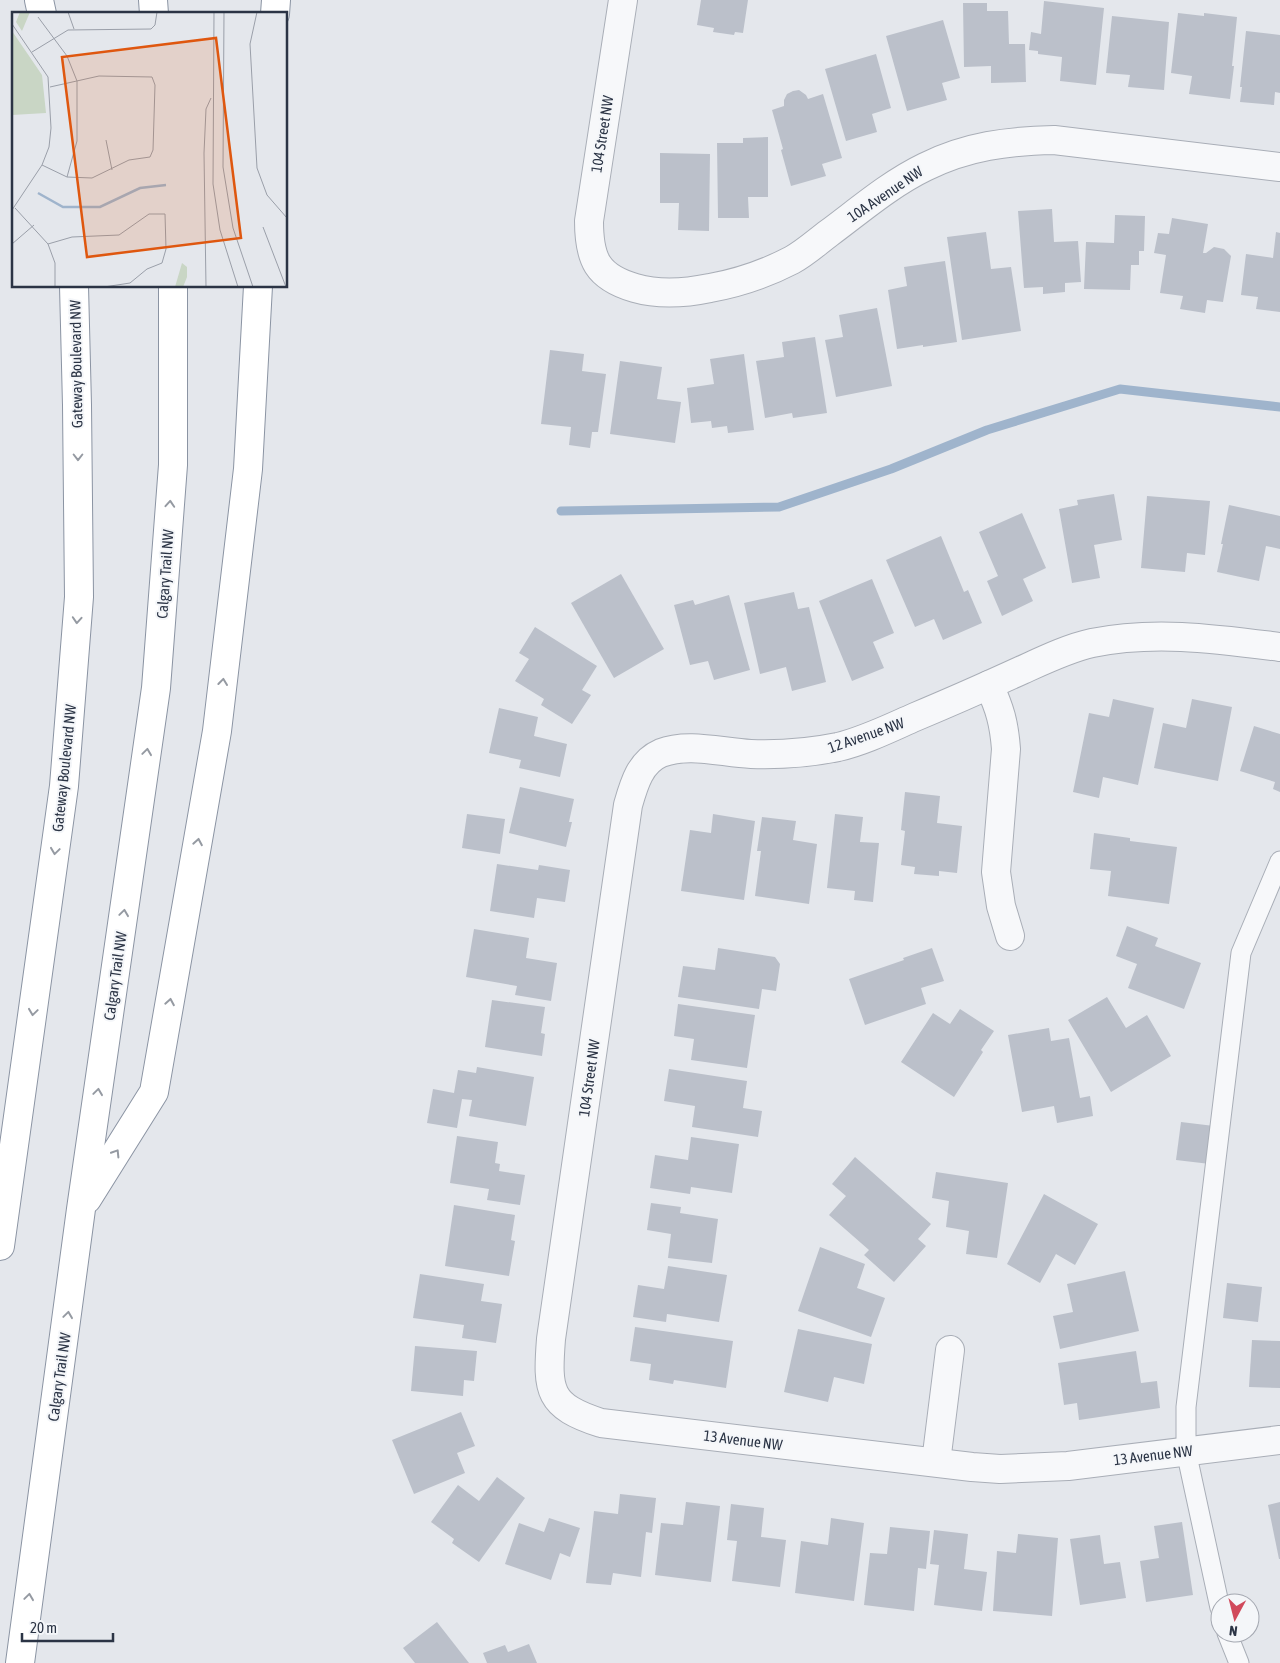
<svg xmlns="http://www.w3.org/2000/svg" width="1280" height="1663" viewBox="0 0 1280 1663" font-family="'Asap Condensed',sans-serif">
  <style>
    .lines { fill: none; stroke-linecap: round; stroke-linejoin: round }
    .stream { stroke: #9fb4cc; stroke-width: 9 }
    .building { fill: #bbc0ca }
    .service-casing { stroke: #a9aeb7; stroke-width: 21 }
    .minor-casing { stroke: #a9aeb7; stroke-width: 30 }
    .motorway-casing { stroke: #8b94a3; stroke-width: 30 }
    .service { stroke: #f7f8fa; stroke-width: 19 }
    .minor { stroke: #f7f8fa; stroke-width: 28 }
    .motorway { stroke: #fff; stroke-width: 28 }
    .oneway { stroke: #959aa2 }
    .labels { text-anchor: middle; dominant-baseline: central; stroke-width: 4; stroke-linejoin: round; paint-order: stroke }
    .street-label { font-size: 15px; fill: #2b3445; stroke: #f4f6f9 }
    .inset-river { fill: none; stroke: #9fb4cc; stroke-width: 2.5 }
    .inset-road { fill: none; stroke: #9a9fa9; stroke-width: 1 }
    .view { fill: #df570f; fill-opacity: 0.15; stroke: #df570f; stroke-width: 2.5 }
    .inset-edge { fill: none; stroke: #2b3445; stroke-width: 2.5 }
  </style>
  <rect width="100%" height="100%" fill="#e4e7ec"/>
  <g class="lines">
    <polyline class="stream" points="561,511 779,507 891,469 987,430 1120,389 1280,407"/>
  </g>
  <g class="building">
    <polygon points="701,0 748,0 743,33 735,32 734,35 713,32 714,28 697,25"/>
    <polygon points="1044,1 1104,8 1096,85 1060,81 1062,57 1038,54 1038,51 1029,50 1031,32 1041,34"/>
    <polygon points="963,3 987,3 987,11 1008,11 1009,44 1025,44 1026,82 991,83 991,66 964,67"/>
    <polygon points="1178,13 1204,16 1204,13 1237,17 1232,66 1234,66 1230,99 1189,94 1192,76 1171,73"/>
    <polygon points="1112,16 1169,22 1164,90 1128,87 1130,75 1106,73"/>
    <polygon points="943,20 960,78 942,83 947,100 907,111 886,36"/>
    <polygon points="1246,31 1280,35 1280,93 1275,92 1274,105 1240,102 1242,87 1240,87"/>
    <polygon points="876,54 891,108 872,114 877,132 846,141 825,69"/>
    <polygon points="799,90 806,95 808,99 823,94 842,158 822,164 826,176 791,186 781,150 783,149 772,110 784,106 784,100 787,94 793,91"/>
    <polygon points="768,137 768,197 748,197 749,218 718,218 717,143 743,143 743,138"/>
    <polygon points="660,153 710,154 709,231 678,230 679,203 660,203"/>
    <polygon points="1052,209 1054,242 1078,241 1081,282 1065,283 1065,292 1043,294 1043,287 1024,288 1018,211"/>
    <polygon points="1115,215 1145,216 1144,251 1139,251 1139,265 1131,265 1130,290 1084,289 1086,242 1114,243"/>
    <polygon points="1172,218 1208,224 1203,253 1206,253 1214,247 1224,249 1231,256 1223,302 1207,300 1205,313 1180,309 1183,296 1160,293 1166,255 1154,253 1158,233 1169,234"/>
    <polygon points="986,232 991,269 1011,267 1021,331 962,340 947,237"/>
    <polygon points="1276,232 1280,233 1280,312 1256,309 1258,297 1241,295 1246,254 1273,258"/>
    <polygon points="945,261 957,342 923,347 923,345 897,349 888,290 907,286 904,267"/>
    <polygon points="877,308 892,386 836,397 825,340 843,337 839,315"/>
    <polygon points="815,337 827,413 793,418 792,413 765,418 756,361 784,357 782,342"/>
    <polygon points="550,350 584,354 582,371 606,374 598,432 592,432 590,448 569,445 571,427 541,424"/>
    <polygon points="744,354 754,430 728,433 727,426 712,428 711,421 691,423 687,388 714,384 710,359"/>
    <polygon points="620,361 662,367 657,399 681,402 675,443 610,434"/>
    <polygon points="1114,494 1122,540 1094,545 1100,578 1072,583 1059,509 1078,505 1077,500"/>
    <polygon points="1147,496 1210,501 1205,555 1187,553 1185,572 1141,568"/>
    <polygon points="1229,505 1280,516 1280,549 1266,546 1259,581 1217,572 1223,544 1221,544"/>
    <polygon points="1022,513 1046,568 1023,579 1033,601 1002,616 987,581 998,576 979,532"/>
    <polygon points="941,536 964,592 968,590 982,623 943,640 934,619 915,627 886,560"/>
    <polygon points="621,574 664,649 614,678 571,603"/>
    <polygon points="872,579 894,633 873,642 884,668 852,681 819,601"/>
    <polygon points="794,592 798,609 809,607 826,682 792,691 786,667 760,674 744,603"/>
    <polygon points="729,595 750,670 714,680 708,661 690,665 674,605 693,600 695,605"/>
    <polygon points="535,627 597,666 582,690 591,695 572,724 541,705 544,699 515,681 529,659 519,653"/>
    <polygon points="1113,699 1154,708 1138,785 1103,777 1099,798 1073,792 1089,713 1109,717"/>
    <polygon points="1192,699 1232,707 1218,781 1154,768 1163,723 1186,728"/>
    <polygon points="499,708 538,717 534,736 567,744 560,777 519,768 521,760 489,753"/>
    <polygon points="1254,726 1280,734 1280,792 1273,789 1275,782 1240,771"/>
    <polygon points="520,787 574,799 569,822 572,822 566,847 509,833"/>
    <polygon points="905,792 940,796 937,823 962,826 957,873 939,871 939,876 914,874 915,867 901,865 905,831 901,830"/>
    <polygon points="467,814 505,819 500,854 462,848"/>
    <polygon points="713,814 755,821 744,900 681,891 690,830 711,833"/>
    <polygon points="835,814 863,817 860,842 879,843 873,902 854,900 855,891 827,888"/>
    <polygon points="762,817 796,821 793,840 817,844 809,904 755,896 761,851 757,851"/>
    <polygon points="1094,833 1130,838 1130,841 1177,847 1169,904 1108,896 1111,871 1090,869"/>
    <polygon points="497,864 538,870 539,865 570,870 565,902 537,898 534,918 490,911"/>
    <polygon points="1127,926 1158,938 1155,946 1201,963 1184,1009 1128,988 1137,964 1116,956"/>
    <polygon points="474,929 529,938 526,958 557,963 551,1001 515,995 517,986 466,977"/>
    <polygon points="718,948 775,957 780,964 776,991 762,989 759,1009 678,997 683,966 715,970"/>
    <polygon points="932,948 944,981 921,988 926,1004 865,1025 849,979 904,960 903,958"/>
    <polygon points="1107,997 1126,1028 1147,1015 1171,1056 1111,1092 1068,1020"/>
    <polygon points="492,1000 545,1007 541,1033 545,1034 542,1056 485,1047"/>
    <polygon points="678,1004 755,1015 747,1068 691,1060 694,1039 674,1036"/>
    <polygon points="960,1009 994,1031 981,1050 983,1052 954,1097 901,1062 933,1013 950,1024"/>
    <polygon points="1049,1028 1051,1041 1069,1038 1080,1098 1090,1096 1093,1116 1057,1123 1054,1106 1022,1112 1008,1035"/>
    <polygon points="477,1067 534,1077 526,1126 469,1116 472,1100 462,1099 457,1128 427,1123 433,1089 454,1093 458,1070 476,1073"/>
    <polygon points="669,1069 747,1081 743,1108 762,1111 758,1137 692,1127 695,1106 664,1101"/>
    <polygon points="1181,1122 1214,1126 1210,1164 1176,1160"/>
    <polygon points="457,1136 498,1142 495,1163 500,1164 499,1171 525,1175 520,1205 487,1200 489,1189 450,1183"/>
    <polygon points="691,1137 739,1144 732,1193 691,1187 690,1194 650,1188 655,1155 688,1160"/>
    <polygon points="855,1157 931,1224 918,1239 926,1246 894,1282 864,1255 869,1250 829,1215 846,1196 832,1184"/>
    <polygon points="936,1172 1008,1183 997,1258 966,1254 969,1231 946,1227 949,1201 932,1198"/>
    <polygon points="1044,1194 1098,1224 1075,1265 1056,1254 1040,1283 1007,1264"/>
    <polygon points="651,1203 681,1207 680,1213 718,1219 712,1263 668,1258 671,1234 647,1230"/>
    <polygon points="454,1205 515,1215 511,1240 515,1241 509,1276 445,1266"/>
    <polygon points="820,1247 865,1264 857,1288 885,1298 871,1337 798,1311"/>
    <polygon points="668,1266 727,1275 719,1322 667,1314 666,1322 633,1317 638,1285 664,1289"/>
    <polygon points="1125,1271 1139,1331 1060,1349 1053,1316 1073,1312 1067,1284"/>
    <polygon points="420,1274 484,1284 481,1301 502,1304 496,1343 462,1338 464,1325 413,1318"/>
    <polygon points="1227,1283 1262,1287 1258,1322 1223,1318"/>
    <polygon points="635,1327 733,1341 726,1388 674,1380 673,1384 649,1380 651,1364 630,1361"/>
    <polygon points="798,1329 872,1344 864,1384 834,1377 828,1402 784,1392"/>
    <polygon points="1252,1340 1280,1341 1280,1388 1249,1387"/>
    <polygon points="415,1346 477,1351 474,1381 464,1380 463,1396 411,1391"/>
    <polygon points="1136,1351 1141,1383 1157,1381 1160,1408 1079,1420 1077,1403 1064,1405 1058,1363"/>
    <polygon points="461,1412 475,1446 457,1453 465,1473 414,1494 392,1440"/>
    <polygon points="497,1477 525,1498 479,1562 452,1543 454,1539 431,1522 458,1485 479,1501"/>
    <polygon points="620,1494 656,1498 652,1533 646,1532 641,1577 613,1573 611,1585 586,1583 594,1511 618,1514"/>
    <polygon points="686,1502 720,1506 711,1582 655,1575 661,1523 683,1525"/>
    <polygon points="1280,1502 1280,1559 1279,1559 1268,1505"/>
    <polygon points="731,1504 764,1508 761,1537 786,1540 780,1587 732,1581 737,1541 727,1540"/>
    <polygon points="549,1518 580,1528 570,1557 560,1553 551,1580 505,1564 519,1523 544,1532"/>
    <polygon points="831,1518 864,1523 854,1601 795,1593 801,1541 828,1545"/>
    <polygon points="1182,1522 1193,1595 1146,1602 1140,1561 1159,1558 1154,1526"/>
    <polygon points="890,1527 930,1531 926,1569 918,1568 914,1611 864,1605 870,1553 887,1554"/>
    <polygon points="934,1530 968,1534 964,1569 987,1572 982,1611 934,1605 939,1565 930,1564"/>
    <polygon points="1018,1534 1058,1538 1052,1616 993,1611 997,1551 1016,1553"/>
    <polygon points="1100,1535 1104,1564 1120,1562 1126,1598 1080,1605 1070,1539"/>
    <polygon points="437,1622 469,1663 415,1663 403,1648"/>
    <polygon points="529,1644 537,1663 487,1663 483,1653 505,1645 508,1652"/>
  </g>
  <g class="lines">
    <g class="service-casing">
      <g id="service">
        <polyline points="1220,1608 1186,1451 1186,1407 1241,953 1280,861"/>
        <polyline points="1227,1633 1239,1663"/>
      </g>
    </g>
    <g class="minor-casing">
      <g id="minor">
        <path d="M623,0l-34,221c0,38 8,56 46,67 24,7 51,5 75,0 28,-5 57,-15 82,-28 13,-7 25,-18 37,-27 31,-23 61,-49 96,-66 42,-21 83,-26 129,-27l226,27"/>
        <path d="M1280,647c-63,-8 -125,-17 -188,-4 -23,5 -48,17 -70,27 -35,16 -71,32 -107,47 -25,11 -51,24 -77,30 -29,6 -57,8 -87,7 -28,-1 -62,-12 -90,-1 -21,9 -27,31 -33,52l-77,534c-4,52 -3,67 50,84l371,44 28,2 68,-3 212,-26"/>
        <path d="M989,685c11,24 15,38 17,64l-10,123 5,34 9,30"/>
        <polyline points="936,1462 950,1350"/>
      </g>
    </g>
    <g class="motorway-casing">
      <g id="motorway">
        <polyline points="39,0 42,14"/>
        <polyline points="153,0 154,14"/>
        <polyline points="275,14 276,0"/>
        <polyline points="87,1199 154,1092 217,731 248,469 258,286"/>
        <polyline points="0,1246 64,786 79,597 77,405 74,286"/>
        <polyline points="20,1663 81,1209 156,688 173,465 173,286"/>
      </g>
    </g>
    <use href="#service" class="service"/>
    <use href="#minor" class="minor"/>
    <use href="#motorway" class="motorway"/>
  </g>
  <defs><path id="oneway-chevron" d="M-2-3.5L2.5 0L-2 3.5" fill="none" stroke-width="1.6" stroke-linecap="round" stroke-linejoin="round" transform="scale(1.25)"/></defs>
  <g class="oneway">
    <use href="#oneway-chevron" transform="translate(78 457) rotate(90)"/>
    <use href="#oneway-chevron" transform="translate(170 504) rotate(-86)"/>
    <use href="#oneway-chevron" transform="translate(77 620) rotate(94)"/>
    <use href="#oneway-chevron" transform="translate(223 682) rotate(-83)"/>
    <use href="#oneway-chevron" transform="translate(147 752) rotate(-82)"/>
    <use href="#oneway-chevron" transform="translate(198 842) rotate(-80)"/>
    <use href="#oneway-chevron" transform="translate(55 851) rotate(98)"/>
    <use href="#oneway-chevron" transform="translate(124 913) rotate(-82)"/>
    <use href="#oneway-chevron" transform="translate(170 1002) rotate(-80)"/>
    <use href="#oneway-chevron" transform="translate(33 1012) rotate(98)"/>
    <use href="#oneway-chevron" transform="translate(98 1092) rotate(-82)"/>
    <use href="#oneway-chevron" transform="translate(116 1153) rotate(-58)"/>
    <use href="#oneway-chevron" transform="translate(68 1315) rotate(-82)"/>
    <use href="#oneway-chevron" transform="translate(29 1597) rotate(-82)"/>
  </g>
  <g class="labels">
    <g class="street-label">
      <text transform="translate(602 134) rotate(-81)">104 Street NW</text>
      <text transform="translate(885 194) rotate(-34)">10A Avenue NW</text>
      <text transform="translate(76 364) rotate(-91)">Gateway Boulevard NW</text>
      <text transform="translate(165 574) rotate(-86)">Calgary Trail NW</text>
      <text transform="translate(866 735) rotate(-19)">12 Avenue NW</text>
      <text transform="translate(64 768) rotate(-84)">Gateway Boulevard NW</text>
      <text transform="translate(115 976) rotate(-82)">Calgary Trail NW</text>
      <text transform="translate(589 1078) rotate(-82)">104 Street NW</text>
      <text transform="translate(59 1377) rotate(-82)">Calgary Trail NW</text>
      <text transform="translate(743 1440) rotate(7)">13 Avenue NW</text>
      <text transform="translate(1153 1455) rotate(-7)">13 Avenue NW</text>
    </g>
  </g>
  <g transform="translate(12 12)">
    <rect width="275" height="275" fill="#e4e7ec"/>
    <path d="M8,0h10l-8,19 -6,-9zM0,19l30,44 4,38 -34,2zM170,251l5,4v10l-4,10h-8z" fill="#c9d6c5"/>
    <path class="inset-river" d="M26,181l25,14h37l40,-19 26,-3"/>
    <path class="inset-road" d="M56,0l6,17M202,0l-1,172 7,46 18,57M212,0l-1,155 10,61 20,59M245,0l-7,32 7,124 10,27 20,23M26,5l29,39 10,25v60l-10,36M0,12l36,53 3,51 -2,19 -7,18 -30,45M20,40l36,-22 83,-1 4,-4 2,-13M94,128l6,30M30,153l25,12 25,1 37,-18 21,-3 3,-7 2,-65 -3,-8 -53,-1 -49,11M3,196l33,36 7,19v24M251,215l23,60M0,232l22,-19M36,232l24,-7 47,-2 30,-21h16l1,35 -4,14 -15,6 -17,14 -26,4M194,275l-2,-134 2,-44 5,-11"/>
    <path class="view" d="M204,26l25,200 -154,19 -25,-200z"/>
    <rect width="275" height="275" class="inset-edge"/>
  </g>
  <g transform="translate(1235 1618) rotate(187)"><circle r="24" fill="#f4f6f9" stroke="#a4a8b1"/>
  <path d="M0-4L9 19L0 12L-9 19Z" fill="#d1495b"/>
  <text y="-8" font-size="14" font-weight="bold" text-anchor="middle" fill="#2b3445">N</text>
  </g>
  <path d="M22 1633v8h91v-8" fill="none" stroke="#2b3445" stroke-width="2.5"/>
  <text x="30" y="1633" font-size="15" fill="#2b3445" stroke="#f4f6f9" stroke-width="4" paint-order="stroke">20 m</text>
</svg>
